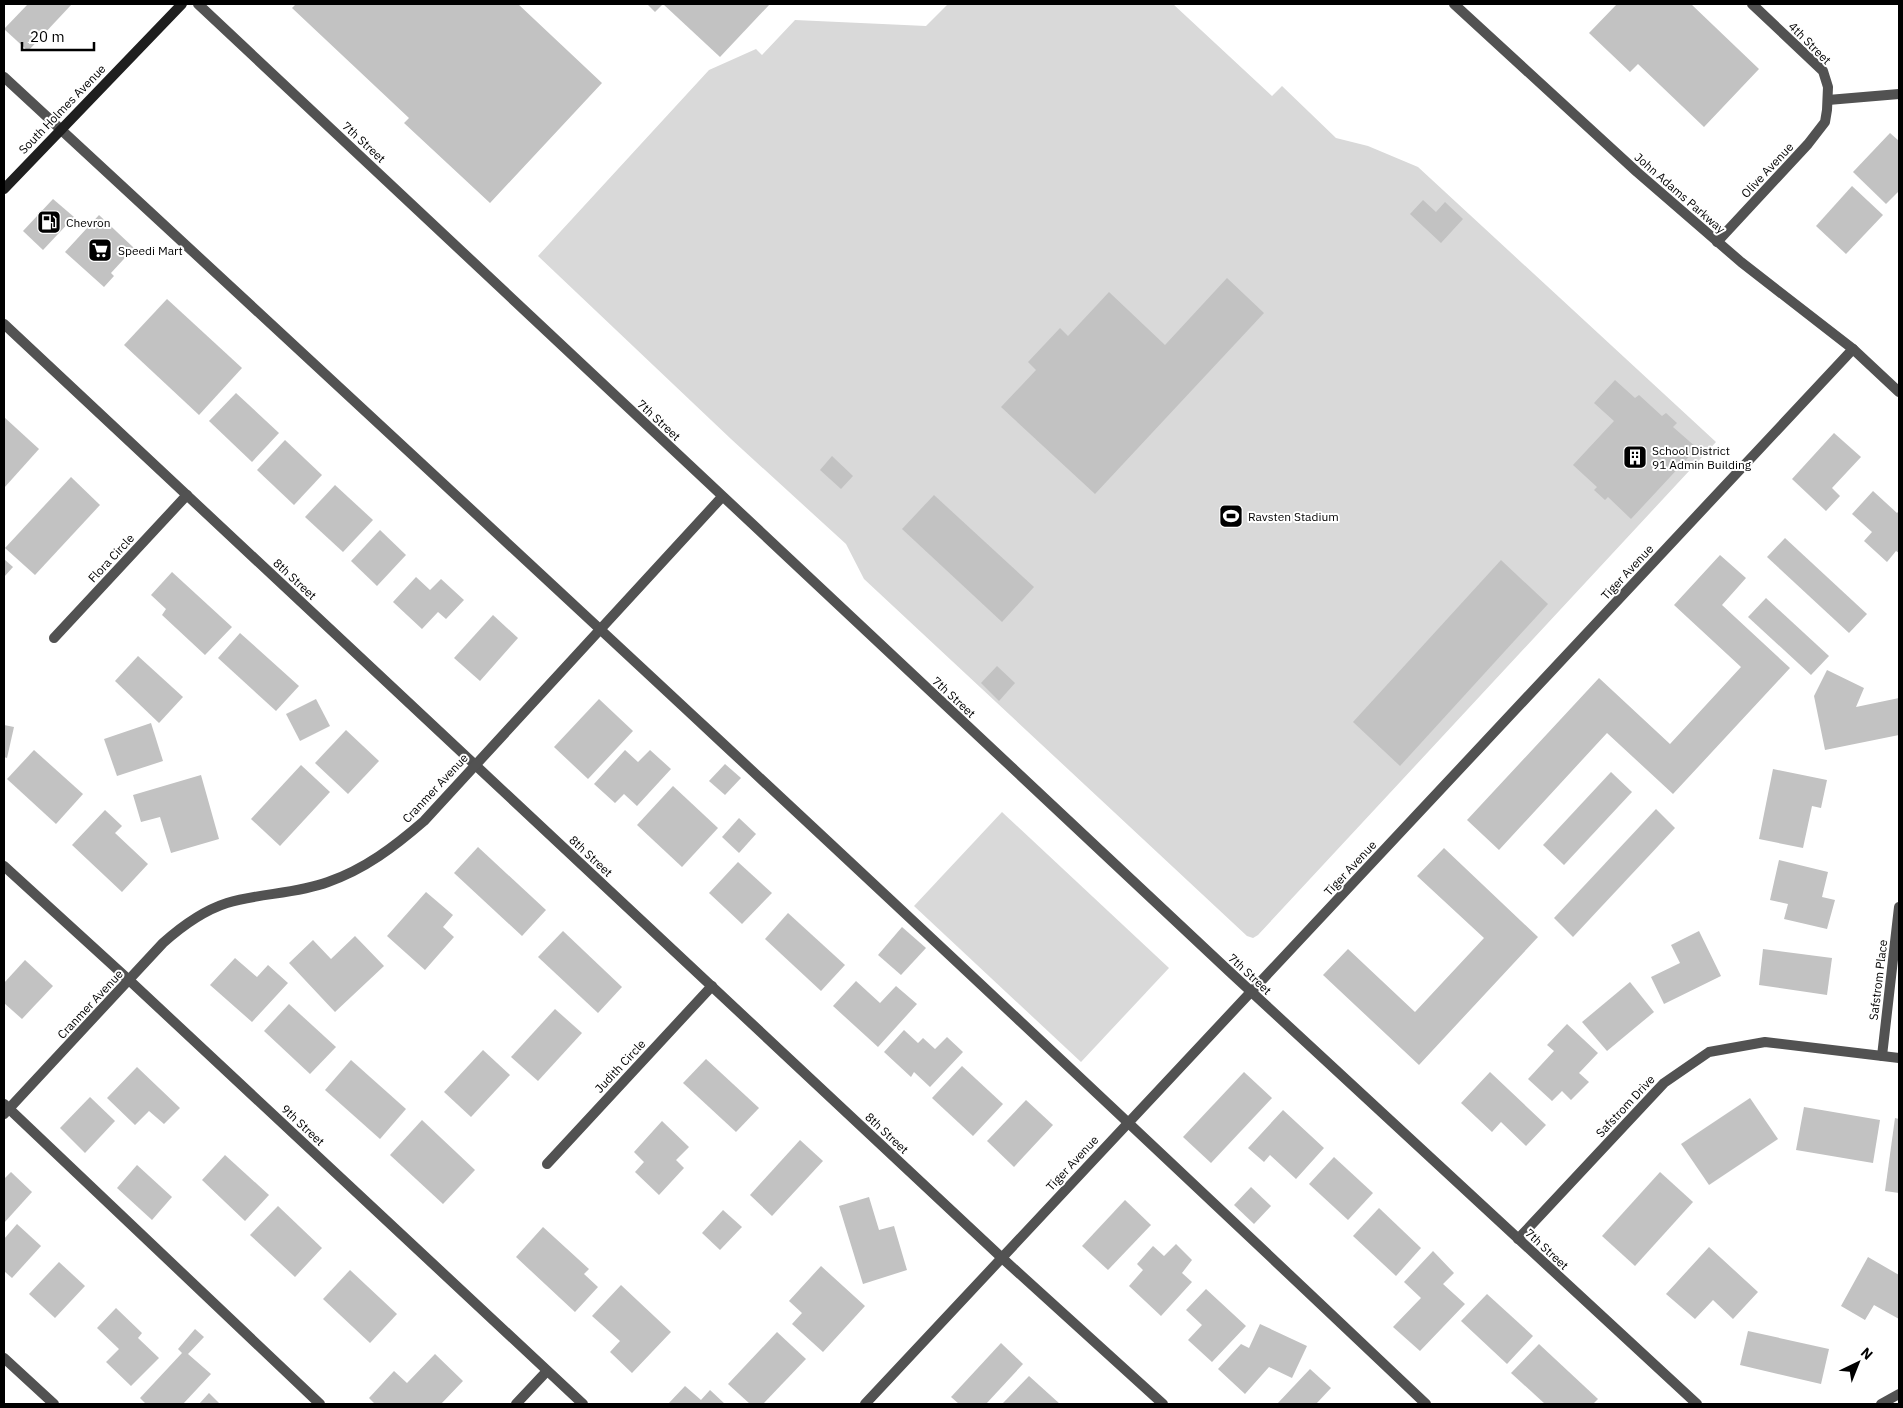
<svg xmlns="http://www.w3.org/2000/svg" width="1903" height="1408" viewBox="0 0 1903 1408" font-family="'IBM Plex Sans',sans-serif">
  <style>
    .green { fill: #d9d9d9 }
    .building { fill: #c2c2c2 }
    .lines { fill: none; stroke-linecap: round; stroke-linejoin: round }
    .service { stroke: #525252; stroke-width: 10 }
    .minor { stroke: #525252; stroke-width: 10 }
    .tertiary { stroke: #525252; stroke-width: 10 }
    .secondary { stroke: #1f1f1f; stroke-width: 10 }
    .labels { text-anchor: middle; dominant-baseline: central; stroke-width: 4; stroke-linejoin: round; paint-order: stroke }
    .street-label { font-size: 12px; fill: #000; stroke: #fff }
    .poi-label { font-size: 12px; fill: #000; stroke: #fff; text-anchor: start }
  </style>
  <rect width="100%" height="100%" fill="#fff"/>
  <g class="green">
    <polygon points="948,4 1173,4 1272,96 1282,86 1336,138 1368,146 1418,167 1716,442 1258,935 1253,938 1247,936 864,579 846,544 731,439 538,256 709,70 756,49 762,55 795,20 926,26"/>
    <polygon points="1002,812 1169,968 1081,1062 914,906"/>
  </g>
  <g class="building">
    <polygon points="28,4 72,4 28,51 4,29"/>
    <polygon points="296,4 518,4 602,83 490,203 404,123 409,118 292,8"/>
    <polygon points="647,4 663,4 655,12"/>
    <polygon points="663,4 770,4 720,57"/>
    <polygon points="1617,4 1691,4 1759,69 1704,127 1638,64 1630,72 1589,33"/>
    <polygon points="1890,133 1899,141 1899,191 1886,204 1853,172"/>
    <polygon points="1852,186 1883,215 1846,254 1816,226"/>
    <polygon points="53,199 74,217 43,250 23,231"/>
    <polygon points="1423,200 1436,212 1445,202 1463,219 1441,243 1410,214"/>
    <polygon points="99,215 134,248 111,273 114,276 104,287 65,252"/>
    <polygon points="1227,278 1264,313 1095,494 1001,407 1036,370 1028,362 1060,328 1068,336 1109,292 1165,345"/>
    <polygon points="167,299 242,368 199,415 124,345"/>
    <polygon points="1615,380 1635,398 1639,395 1662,416 1666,413 1677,423 1673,427 1697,448 1631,519 1608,497 1605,500 1594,490 1597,487 1573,465 1614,421 1594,403"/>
    <polygon points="236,393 279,433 252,462 209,421"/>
    <polygon points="4,417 39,449 4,488"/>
    <polygon points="1834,433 1861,457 1832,488 1840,496 1826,511 1792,479"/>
    <polygon points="285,440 322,475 294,505 257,470"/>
    <polygon points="832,456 853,476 841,489 820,470"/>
    <polygon points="71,477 100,505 35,575 5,548"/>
    <polygon points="335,485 373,520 343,552 305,517"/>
    <polygon points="1873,491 1897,513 1899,511 1899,553 1896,551 1887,562 1864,541 1872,532 1852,514"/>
    <polygon points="934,495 1034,587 1002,622 902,529"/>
    <polygon points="380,530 406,555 377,586 351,561"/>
    <polygon points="1785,538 1867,614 1849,633 1767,557"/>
    <polygon points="1720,555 1746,578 1722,605 1790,668 1673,794 1607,733 1499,850 1467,820 1599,678 1670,744 1741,667 1674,605"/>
    <polygon points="4,559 13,567 4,577"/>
    <polygon points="1501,560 1548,604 1400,766 1353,722"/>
    <polygon points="172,572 232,627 205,655 162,615 166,609 151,595"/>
    <polygon points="416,577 430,590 441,579 464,600 446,619 438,612 422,629 393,602"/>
    <polygon points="1766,598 1829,656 1811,675 1748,617"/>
    <polygon points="493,615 518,638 480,681 454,658"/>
    <polygon points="240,633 299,686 276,711 218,658"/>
    <polygon points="138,656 183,697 159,723 115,681"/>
    <polygon points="997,666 1015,683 999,701 981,683"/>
    <polygon points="1827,670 1864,688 1856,707 1899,698 1899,735 1825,750 1814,696"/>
    <polygon points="316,699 330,726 300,741 286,714"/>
    <polygon points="599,699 633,731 588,779 554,747"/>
    <polygon points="151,723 163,761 117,776 104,739"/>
    <polygon points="4,725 14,727 7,758 4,757"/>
    <polygon points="346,730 379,761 348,794 315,763"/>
    <polygon points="34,750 83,794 56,824 7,779"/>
    <polygon points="625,750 638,762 650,750 671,769 637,806 624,794 615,803 594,784"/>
    <polygon points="725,764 741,778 725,795 709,781"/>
    <polygon points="301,765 330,792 280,846 251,819"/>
    <polygon points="1773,769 1827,780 1821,808 1812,806 1803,848 1759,839"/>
    <polygon points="1611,772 1632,792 1564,865 1543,845"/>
    <polygon points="201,775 219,839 171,853 160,817 141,822 133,795"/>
    <polygon points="673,786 718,828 682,867 637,825"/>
    <polygon points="1656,809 1675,828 1573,937 1554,918"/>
    <polygon points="105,810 122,826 115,833 148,864 122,892 72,845"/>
    <polygon points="739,818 756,834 739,853 722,837"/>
    <polygon points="478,847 546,910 522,936 454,873"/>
    <polygon points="1444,848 1538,937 1419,1065 1323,975 1348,949 1415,1012 1484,938 1417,876"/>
    <polygon points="1779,860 1828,872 1822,897 1835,900 1827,929 1784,919 1788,904 1770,900"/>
    <polygon points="738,862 772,893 742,924 709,893"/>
    <polygon points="426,892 453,915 443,927 454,937 425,970 387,936"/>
    <polygon points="788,913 845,965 821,991 765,939"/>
    <polygon points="902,927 926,948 901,975 878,955"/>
    <polygon points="563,931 622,987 598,1013 538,957"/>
    <polygon points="1699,931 1721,976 1664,1004 1651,977 1680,963 1671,945"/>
    <polygon points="355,936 384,966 335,1012 289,963 313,940 331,959"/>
    <polygon points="1763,949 1832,958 1827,995 1759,985"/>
    <polygon points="235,958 257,977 268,965 288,983 252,1022 210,985"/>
    <polygon points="25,960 53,986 22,1019 4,1003 4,983"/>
    <polygon points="856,981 880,1003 896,986 917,1004 878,1047 833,1006"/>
    <polygon points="1630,982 1654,1012 1607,1051 1582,1022"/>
    <polygon points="289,1004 336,1047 310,1074 264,1031"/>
    <polygon points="555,1009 582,1033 538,1081 511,1057"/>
    <polygon points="1567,1024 1598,1053 1579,1073 1589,1082 1571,1100 1562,1091 1552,1101 1528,1079 1554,1051 1547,1045"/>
    <polygon points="904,1030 918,1043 923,1038 935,1049 947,1037 963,1052 930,1087 914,1072 911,1077 884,1052"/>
    <polygon points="483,1050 510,1075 471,1117 444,1092"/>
    <polygon points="706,1059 759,1108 736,1132 683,1083"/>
    <polygon points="351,1060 406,1109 380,1139 325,1090"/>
    <polygon points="962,1066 1003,1104 973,1136 932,1098"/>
    <polygon points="137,1067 180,1108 164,1124 149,1111 135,1125 107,1098"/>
    <polygon points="1244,1072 1272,1098 1211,1163 1183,1137"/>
    <polygon points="1490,1072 1546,1125 1526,1146 1501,1122 1492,1132 1461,1103"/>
    <polygon points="90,1097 115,1121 85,1153 60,1128"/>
    <polygon points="1750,1098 1778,1139 1709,1185 1681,1144"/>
    <polygon points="1026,1100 1053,1125 1014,1167 987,1141"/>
    <polygon points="1804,1107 1880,1120 1873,1163 1796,1150"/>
    <polygon points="1283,1110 1324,1148 1296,1179 1270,1155 1264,1162 1248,1148"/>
    <polygon points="1895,1118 1899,1119 1899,1193 1885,1191"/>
    <polygon points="422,1120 475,1170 443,1204 390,1155"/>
    <polygon points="662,1121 689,1147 676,1160 684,1168 659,1195 635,1172 644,1162 634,1152"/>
    <polygon points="800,1140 823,1161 772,1216 750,1195"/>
    <polygon points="225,1155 269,1195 245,1221 202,1180"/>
    <polygon points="1334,1157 1373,1193 1348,1220 1309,1184"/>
    <polygon points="137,1165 172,1197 152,1220 117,1188"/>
    <polygon points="11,1172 32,1192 4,1223 4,1179"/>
    <polygon points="1660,1172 1693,1202 1635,1266 1602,1236"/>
    <polygon points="1251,1187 1271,1206 1254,1224 1234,1205"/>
    <polygon points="869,1197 879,1230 894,1226 907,1270 863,1284 839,1206"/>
    <polygon points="1125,1200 1151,1225 1108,1270 1082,1246"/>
    <polygon points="278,1206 322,1248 295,1277 250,1235"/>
    <polygon points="1379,1208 1421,1248 1396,1276 1353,1236"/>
    <polygon points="723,1210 742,1227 720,1250 702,1233"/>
    <polygon points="17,1224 41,1246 12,1278 4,1271 4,1239"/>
    <polygon points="543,1227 589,1269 584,1274 598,1287 575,1312 516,1257"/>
    <polygon points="1176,1244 1192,1260 1182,1273 1192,1282 1161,1316 1129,1286 1143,1270 1137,1264 1153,1246 1164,1256"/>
    <polygon points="1709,1247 1758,1292 1733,1319 1713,1300 1695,1319 1666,1294"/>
    <polygon points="1433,1251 1454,1273 1443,1284 1465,1304 1420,1351 1393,1327 1421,1298 1404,1282"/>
    <polygon points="1868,1257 1899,1275 1899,1319 1874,1305 1865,1320 1841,1306"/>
    <polygon points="59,1262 85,1286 55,1318 29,1294"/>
    <polygon points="821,1266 865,1306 823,1352 792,1324 802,1313 789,1301"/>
    <polygon points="350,1270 397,1314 370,1343 323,1299"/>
    <polygon points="621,1285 671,1332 632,1373 610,1352 620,1341 592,1316"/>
    <polygon points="1206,1289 1246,1326 1212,1362 1188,1340 1202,1325 1186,1310"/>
    <polygon points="1487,1294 1533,1336 1507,1364 1461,1321"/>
    <polygon points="116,1308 142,1333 138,1338 159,1358 131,1386 106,1362 119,1349 97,1328"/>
    <polygon points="1260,1324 1307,1346 1292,1378 1269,1367 1245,1394 1218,1369 1241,1344 1249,1348"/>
    <polygon points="195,1329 204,1337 188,1354 211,1374 183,1404 146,1404 140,1398 182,1353 178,1349"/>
    <polygon points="1748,1331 1829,1349 1821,1384 1740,1365"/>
    <polygon points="777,1332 806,1359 763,1404 750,1404 728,1384"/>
    <polygon points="1001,1343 1023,1364 986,1404 959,1404 951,1397"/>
    <polygon points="1539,1344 1598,1399 1593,1404 1545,1404 1511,1373"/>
    <polygon points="435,1354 463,1381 441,1404 375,1404 369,1398 394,1371 407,1383"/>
    <polygon points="1310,1369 1331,1388 1316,1404 1277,1404"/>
    <polygon points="1029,1376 1060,1404 1002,1404"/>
    <polygon points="685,1386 701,1400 710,1390 725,1404 668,1404"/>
    <polygon points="209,1393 220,1404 199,1404"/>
  </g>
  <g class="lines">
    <g class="service">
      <path d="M4,77c476,440 952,881 1422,1327"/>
      <polyline points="4,1104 320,1404"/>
    </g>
    <g class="minor">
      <polyline points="198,4 1231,973 1697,1404"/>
      <polyline points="1828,100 1899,94"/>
      <polyline points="1717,242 1808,144 1825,122 1827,110 1828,87 1823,71 1752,4"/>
      <polyline points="4,324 1001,1257 1163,1404"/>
      <polyline points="54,638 187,495"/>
      <polyline points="1882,1056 1899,907"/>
      <path d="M4,1114l159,-171c19,-17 39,-32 64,-40 33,-10 69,-9 101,-21 37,-13 66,-35 96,-61l298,-324"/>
      <polyline points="547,1164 712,986"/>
      <polyline points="1518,1239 1664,1083 1709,1052 1765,1042 1899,1058"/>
      <polyline points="4,1358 54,1404"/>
      <polyline points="516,1404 547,1371"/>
      <polyline points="865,1404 1853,349"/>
      <polyline points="1881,1404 1899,1394"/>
    </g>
    <g class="tertiary">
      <polyline points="1454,4 1637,172 1741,262 1853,349 1899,392"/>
      <polyline points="4,866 129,980 583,1404"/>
    </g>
    <polyline class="secondary" points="4,189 182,4"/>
  </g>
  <defs>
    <g id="fuel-square" transform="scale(1.25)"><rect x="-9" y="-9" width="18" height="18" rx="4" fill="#000" stroke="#fff"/><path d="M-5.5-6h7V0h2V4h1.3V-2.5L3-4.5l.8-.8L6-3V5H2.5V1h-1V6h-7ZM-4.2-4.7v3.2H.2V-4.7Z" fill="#fff"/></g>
    <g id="supermarket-square" transform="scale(1.25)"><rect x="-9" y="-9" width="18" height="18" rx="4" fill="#000" stroke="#fff"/><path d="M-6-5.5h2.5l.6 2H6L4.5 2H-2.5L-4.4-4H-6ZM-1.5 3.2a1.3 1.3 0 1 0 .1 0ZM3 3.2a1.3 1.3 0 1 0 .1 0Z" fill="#fff"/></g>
    <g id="building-square" transform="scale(1.25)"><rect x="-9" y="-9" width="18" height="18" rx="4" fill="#000" stroke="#fff"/><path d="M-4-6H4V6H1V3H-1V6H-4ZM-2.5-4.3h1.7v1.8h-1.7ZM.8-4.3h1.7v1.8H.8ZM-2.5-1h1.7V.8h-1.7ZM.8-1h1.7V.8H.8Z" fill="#fff"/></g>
    <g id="stadium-square" transform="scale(1.25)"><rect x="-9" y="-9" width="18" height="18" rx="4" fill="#000" stroke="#fff"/><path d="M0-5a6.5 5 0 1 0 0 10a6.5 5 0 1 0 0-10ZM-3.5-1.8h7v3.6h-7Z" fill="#fff"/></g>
  </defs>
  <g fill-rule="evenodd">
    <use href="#fuel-square" x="49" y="222"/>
    <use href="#supermarket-square" x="100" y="250"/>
    <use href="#building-square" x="1635" y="457"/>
    <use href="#stadium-square" x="1231" y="516"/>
  </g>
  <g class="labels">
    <g class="street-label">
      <text transform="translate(1810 43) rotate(45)">4th Street</text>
      <text transform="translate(62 109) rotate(-46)">South Holmes Avenue</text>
      <text transform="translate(364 142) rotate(43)">7th Street</text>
      <text transform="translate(1767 170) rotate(-47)">Olive Avenue</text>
      <text transform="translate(1680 193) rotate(41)">John Adams Parkway</text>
      <text transform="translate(659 420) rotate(43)">7th Street</text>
      <text transform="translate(111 558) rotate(-47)">Flora Circle</text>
      <text transform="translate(1627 572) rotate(-47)">Tiger Avenue</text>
      <text transform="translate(295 579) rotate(43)">8th Street</text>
      <text transform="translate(954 697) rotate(43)">7th Street</text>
      <text transform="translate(435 788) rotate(-47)">Cranmer Avenue</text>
      <text transform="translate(591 856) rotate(43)">8th Street</text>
      <text transform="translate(1350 868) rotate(-47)">Tiger Avenue</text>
      <text transform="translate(1250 974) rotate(43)">7th Street</text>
      <text transform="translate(1878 980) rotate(-83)">Safstrom Place</text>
      <text transform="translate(90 1004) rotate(-47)">Cranmer Avenue</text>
      <text transform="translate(620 1066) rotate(-47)">Judith Circle</text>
      <text transform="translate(1625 1106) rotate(-47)">Safstrom Drive</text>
      <text transform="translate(303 1125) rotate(43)">9th Street</text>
      <text transform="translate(887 1133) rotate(43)">8th Street</text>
      <text transform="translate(1072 1163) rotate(-47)">Tiger Avenue</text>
      <text transform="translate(1547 1249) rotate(43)">7th Street</text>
    </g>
    <g class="poi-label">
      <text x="66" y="222">Chevron</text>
      <text x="118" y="250">Speedi Mart</text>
      <text x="1652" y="450">School District<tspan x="1652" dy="14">91 Admin Building</tspan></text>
      <text x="1248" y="516">Ravsten Stadium</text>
    </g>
  </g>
  <rect width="1903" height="1408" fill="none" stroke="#000000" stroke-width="10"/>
  <g transform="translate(1858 1363) rotate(43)" stroke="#ffffff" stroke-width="4" paint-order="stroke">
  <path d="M0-4L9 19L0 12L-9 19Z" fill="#000000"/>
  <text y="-8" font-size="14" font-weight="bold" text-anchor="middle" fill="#000000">N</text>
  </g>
  <path d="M22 42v8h72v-8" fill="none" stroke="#000000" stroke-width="2.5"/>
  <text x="30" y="42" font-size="15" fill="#000000" stroke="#ffffff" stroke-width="4" paint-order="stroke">20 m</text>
</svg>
